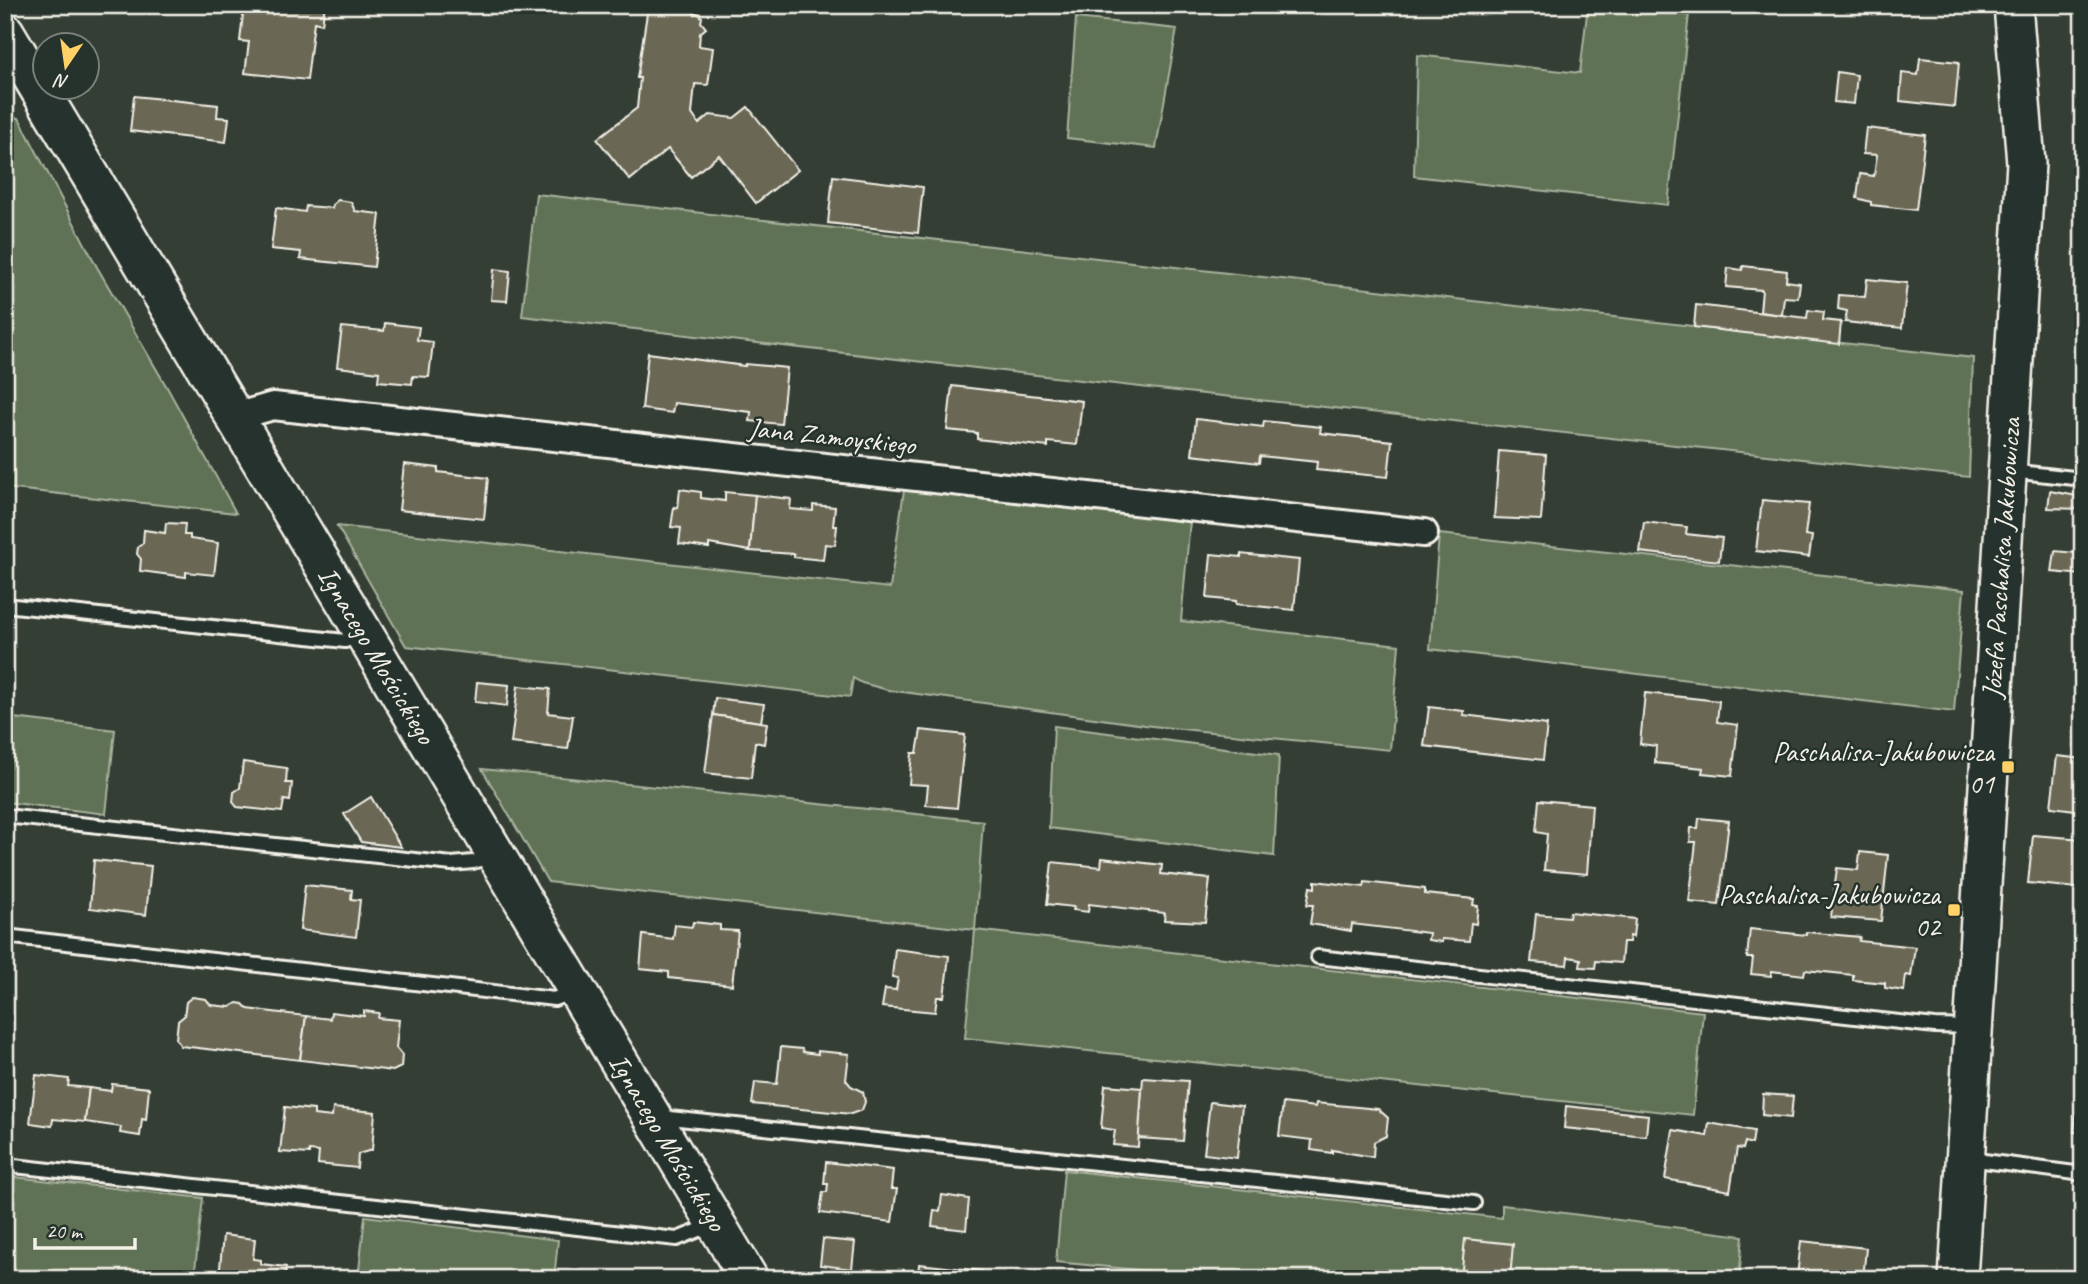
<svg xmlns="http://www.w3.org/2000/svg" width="2088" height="1284" viewBox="0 0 2088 1284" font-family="Caveat,sans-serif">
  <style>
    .green { fill: #607254; stroke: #aab29e; stroke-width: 2 }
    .building { fill: #6a6854; stroke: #f4f1e8; stroke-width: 2 }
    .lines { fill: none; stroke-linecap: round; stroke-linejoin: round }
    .lane-casing { stroke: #f4f1e8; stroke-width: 18 }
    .street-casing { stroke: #f4f1e8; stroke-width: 32 }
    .secondary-casing { stroke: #f4f1e8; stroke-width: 42 }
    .lane { stroke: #26332d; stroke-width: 12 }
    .street { stroke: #26332d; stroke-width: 26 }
    .secondary { stroke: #26332d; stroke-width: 37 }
    .poi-dot { fill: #ffd166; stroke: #26332d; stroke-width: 2.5 }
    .labels { text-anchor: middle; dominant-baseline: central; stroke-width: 5; stroke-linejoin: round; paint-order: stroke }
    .street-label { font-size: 28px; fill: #f4f1e8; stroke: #26332d }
    .poi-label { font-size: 28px; fill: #f4f1e8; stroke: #26332d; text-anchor: end }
  </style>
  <rect width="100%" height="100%" fill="#343e35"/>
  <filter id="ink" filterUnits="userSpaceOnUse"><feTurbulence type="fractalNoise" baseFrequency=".0143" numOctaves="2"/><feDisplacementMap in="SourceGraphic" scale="14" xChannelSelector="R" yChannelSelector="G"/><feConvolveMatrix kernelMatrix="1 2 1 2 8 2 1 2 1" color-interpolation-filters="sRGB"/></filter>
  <g filter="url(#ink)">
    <g class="green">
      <polygon points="1588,5 1690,5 1668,205 1414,176 1417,55 1580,73"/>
      <polygon points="1076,18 1177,29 1156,148 1067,138"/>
      <polygon points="5,117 19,118 97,267 168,389 236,513 5,488"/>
      <polygon points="536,194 1973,358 1969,477 1158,389 522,316"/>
      <polygon points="904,490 1190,521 1181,621 1399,645 1390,750 1152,726 888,690 862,683 853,678 850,697 406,646 337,526 890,588"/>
      <polygon points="1439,534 1964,590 1954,712 1430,649"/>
      <polygon points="5,717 115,730 106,814 5,802"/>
      <polygon points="1054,726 1279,755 1274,856 1049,828"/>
      <polygon points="482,769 983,821 975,930 1703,1012 1693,1115 965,1038 975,930 548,882"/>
      <polygon points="1064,1170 1502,1218 1502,1205 1743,1236 1739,1279 1232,1279 1056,1262"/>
      <polygon points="5,1176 203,1198 194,1279 5,1279"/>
      <polygon points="365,1216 558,1240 554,1279 358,1279"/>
    </g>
    <g class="building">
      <polygon points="244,5 325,5 322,24 314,22 307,80 245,73 249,42 240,41"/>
      <polygon points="648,7 683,12 688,7 693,13 698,13 702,17 701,22 706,28 700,33 699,46 713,48 708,85 695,84 692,114 699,124 710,115 734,118 748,107 798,170 756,203 719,155 691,177 668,149 630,180 597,139 637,108 640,78 637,78"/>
      <polygon points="1920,58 1959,62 1955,107 1900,101 1902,73 1918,75"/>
      <polygon points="1837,72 1857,75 1854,104 1834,102"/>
      <polygon points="134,96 218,105 217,117 229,118 226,142 130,131"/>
      <polygon points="1866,128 1925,135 1916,210 1871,205 1871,202 1857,198 1860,174 1874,176 1877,155 1863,154"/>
      <polygon points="833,176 923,187 918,233 828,223"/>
      <polygon points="338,200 351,202 355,211 380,214 374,267 300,259 301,252 271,249 276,208 305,212 306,206 332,208 333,204"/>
      <polygon points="1743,266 1787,271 1786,281 1800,283 1798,298 1784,297 1782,315 1760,312 1762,290 1726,287 1728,268 1742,270"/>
      <polygon points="494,269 510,271 507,301 491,300"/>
      <polygon points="1867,279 1907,283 1902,328 1845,322 1847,311 1838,309 1839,295 1865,297"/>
      <polygon points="1696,305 1807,318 1808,310 1824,312 1823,320 1841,322 1839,344 1694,327"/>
      <polygon points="385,323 419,327 417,340 433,342 429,377 413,376 412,384 378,381 379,372 337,367 342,327 384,331"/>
      <polygon points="648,353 745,366 745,364 787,368 781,424 750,421 751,412 674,403 672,413 642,409"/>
      <polygon points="952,386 1082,401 1077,445 1048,442 1048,447 977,439 977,433 947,430"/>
      <polygon points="1196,419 1263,427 1264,421 1321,427 1320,433 1392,441 1388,477 1316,470 1317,462 1260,456 1259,463 1192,455"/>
      <polygon points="1499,451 1546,455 1541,520 1494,518"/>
      <polygon points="404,464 438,468 438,472 488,478 484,519 399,510"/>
      <polygon points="680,489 701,492 701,498 725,501 725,492 755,495 750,551 709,544 709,548 679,544 681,528 671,527 674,507 678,508"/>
      <polygon points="2050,491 2083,497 2083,509 2048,508"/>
      <polygon points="755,495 791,499 790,509 813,511 813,505 835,507 833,526 837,526 835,545 825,544 823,560 794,557 794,554 750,551"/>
      <polygon points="1762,500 1809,504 1805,535 1812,536 1809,557 1756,551"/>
      <polygon points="1644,522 1687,527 1686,534 1722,538 1719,561 1640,552"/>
      <polygon points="166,523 185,524 184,535 190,535 190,539 218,543 214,575 186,572 186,577 140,571 141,559 137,554 138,547 143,543 144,530 165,533"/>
      <polygon points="2077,544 2083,545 2083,575 2052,572 2055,551 2076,553"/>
      <polygon points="1211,554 1241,557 1241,554 1299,560 1294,610 1236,604 1236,601 1207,598"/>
      <polygon points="2079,678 2083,678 2083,708 2076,707"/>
      <polygon points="477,682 509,685 507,706 475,702"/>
      <polygon points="518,686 550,689 548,713 573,716 568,749 511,743"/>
      <polygon points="1645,693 1719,701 1717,722 1738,725 1732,776 1702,773 1703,768 1655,763 1656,746 1640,744"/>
      <polygon points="715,698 764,704 761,722 713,715"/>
      <polygon points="1429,707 1464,711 1463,715 1547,725 1543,760 1424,746"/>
      <polygon points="713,715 767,723 764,744 755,742 751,778 705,773"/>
      <polygon points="921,730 965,735 957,808 926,805 928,785 909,784 912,753 917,753"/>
      <polygon points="2057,756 2083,759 2083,818 2083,811 2051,807"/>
      <polygon points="243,762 287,768 286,783 292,783 290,801 284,800 282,812 237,807 233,802 234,792 240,788"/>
      <polygon points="371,797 401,847 361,842 344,814"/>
      <polygon points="1539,800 1592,805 1587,874 1544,870 1547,834 1536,832"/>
      <polygon points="1699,818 1729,821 1719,905 1689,902 1696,842 1690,842 1691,828 1698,828"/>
      <polygon points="2033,835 2083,839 2083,869 2079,868 2077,888 2028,883"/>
      <polygon points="1860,852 1888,855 1881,921 1831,917 1837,868 1858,870"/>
      <polygon points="1102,858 1162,865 1161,874 1210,879 1205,922 1164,920 1165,913 1089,904 1088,912 1073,910 1074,907 1047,904 1052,862 1101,867"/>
      <polygon points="94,860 151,866 146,915 90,908"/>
      <polygon points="1315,881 1364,887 1365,882 1425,889 1425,894 1474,899 1473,905 1478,906 1476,924 1471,923 1469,941 1442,939 1442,942 1428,940 1429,933 1352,924 1351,931 1310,924 1313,905 1307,905 1310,887 1315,888"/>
      <polygon points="305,885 352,890 351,899 360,900 356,937 300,930"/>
      <polygon points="1570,912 1635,919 1633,937 1630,936 1629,942 1623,942 1621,963 1596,961 1595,968 1580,967 1581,959 1568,957 1567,965 1531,962 1536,914 1569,917"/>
      <polygon points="693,922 720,925 720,930 738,931 732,985 669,978 669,972 640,969 643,935 673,939 675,925 692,927"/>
      <polygon points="1750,929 1806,935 1806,932 1860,937 1859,941 1915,947 1911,976 1906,975 1904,991 1885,988 1885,983 1853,980 1853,975 1805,970 1804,975 1771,971 1771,976 1751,974 1753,958 1747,958"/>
      <polygon points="895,949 949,956 944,997 937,997 935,1012 882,1007 885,989 896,990 898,978 892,977"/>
      <polygon points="192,997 206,999 211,1005 230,1007 237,1003 243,1004 248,1009 306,1016 300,1060 181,1046 176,1039 178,1021 184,1016 186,1002"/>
      <polygon points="364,1011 379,1013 378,1018 399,1020 396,1048 402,1055 401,1067 393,1071 300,1060 306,1016 330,1019 331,1012 364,1016"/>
      <polygon points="781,1047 802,1049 803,1052 818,1054 818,1051 849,1054 846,1080 851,1086 863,1092 865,1102 862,1110 851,1114 752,1104 755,1082 777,1084"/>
      <polygon points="36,1075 69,1079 68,1086 89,1088 85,1122 53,1119 52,1126 30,1123"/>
      <polygon points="1143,1078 1188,1081 1183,1141 1138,1138"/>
      <polygon points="2080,1080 2083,1081 2083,1133 2074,1132"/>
      <polygon points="112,1084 149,1088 146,1120 142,1119 140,1136 120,1133 121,1127 85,1122 89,1088 111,1091"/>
      <polygon points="1105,1085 1142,1088 1138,1147 1113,1145 1115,1130 1101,1128"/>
      <polygon points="1763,1094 1793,1096 1791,1118 1762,1115"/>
      <polygon points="1210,1102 1242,1106 1237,1158 1204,1154"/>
      <polygon points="1283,1103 1315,1107 1316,1103 1378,1109 1388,1118 1386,1136 1374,1142 1373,1157 1332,1150 1332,1153 1311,1150 1312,1140 1279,1136"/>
      <polygon points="1566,1106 1648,1115 1646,1136 1564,1128"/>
      <polygon points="285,1107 314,1110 314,1115 332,1117 333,1108 375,1112 372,1150 358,1154 357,1168 318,1164 319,1152 309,1151 309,1154 280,1152"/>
      <polygon points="1709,1123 1754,1131 1752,1144 1745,1142 1743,1149 1737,1148 1730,1191 1665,1179 1673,1130 1707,1136"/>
      <polygon points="826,1162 893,1170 891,1189 897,1189 892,1222 820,1213 823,1192 827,1192 828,1184 824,1184"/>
      <polygon points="942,1195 969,1199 966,1230 932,1226 934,1210 940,1211"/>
      <polygon points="223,1235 255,1239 253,1259 261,1260 261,1264 286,1267 285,1279 219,1279"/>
      <polygon points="823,1239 855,1242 852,1269 820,1265"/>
      <polygon points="1465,1239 1513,1244 1510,1279 1461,1279"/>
      <polygon points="1801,1241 1866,1248 1863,1279 1797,1277"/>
      <polygon points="919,1264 982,1271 981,1278 986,1279 918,1279"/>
    </g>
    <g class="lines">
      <g class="lane-casing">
        <g id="lane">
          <polyline points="2010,471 2083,479"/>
          <polyline points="5,605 345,641 362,635"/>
          <polyline points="5,816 452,864 473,862 492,856"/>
          <polyline points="5,936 554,999 573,992"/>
          <polyline points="1318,957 1935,1026 1972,1027"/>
          <polyline points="660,1117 1474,1203"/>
          <polyline points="1969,1159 2083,1174"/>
          <polyline points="5,1165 677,1239 712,1225"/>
        </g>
      </g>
      <g class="street-casing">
        <polyline id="street" points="235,417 273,406 1424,533"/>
      </g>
      <g class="secondary-casing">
        <g id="secondary">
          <polyline points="5,32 749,1279"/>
          <polyline points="1958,1279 2026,163 2013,5"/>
        </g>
      </g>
      <use href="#lane" class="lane"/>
      <use href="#street" class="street"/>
      <use href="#secondary" class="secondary"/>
    </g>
  </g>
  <g class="poi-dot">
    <rect x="2001" y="760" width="14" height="14" rx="3.5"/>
    <rect x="1947" y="903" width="14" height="14" rx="3.5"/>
  </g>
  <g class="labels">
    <g class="street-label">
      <text transform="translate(832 436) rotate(6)">Jana Zamoyskiego</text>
      <text transform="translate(2001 558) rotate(-86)">Józefa Paschalisa Jakubowicza</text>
      <text transform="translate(377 655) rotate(59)">Ignacego Mościckiego</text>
      <text transform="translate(668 1142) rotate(59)">Ignacego Mościckiego</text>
    </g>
    <g class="poi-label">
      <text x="1994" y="751">Paschalisa-Jakubowicza<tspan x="1994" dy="32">01</tspan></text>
      <text x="1940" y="894">Paschalisa-Jakubowicza<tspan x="1940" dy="32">02</tspan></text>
    </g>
  </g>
  <rect width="2088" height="1284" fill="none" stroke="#26332d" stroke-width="28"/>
  <rect x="14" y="14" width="2060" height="1256" fill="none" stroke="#f4f1e8" stroke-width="2.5" filter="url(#ink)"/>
  <g transform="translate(66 66) rotate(193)"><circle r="33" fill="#26332d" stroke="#787f78" stroke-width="2"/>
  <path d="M0-5L12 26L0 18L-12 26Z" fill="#ffd166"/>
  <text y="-10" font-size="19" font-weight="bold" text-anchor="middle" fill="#f4f1e8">N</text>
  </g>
  <path d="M35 1238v10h100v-10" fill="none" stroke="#f4f1e8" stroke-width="3.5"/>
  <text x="46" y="1238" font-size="21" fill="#f4f1e8" stroke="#26332d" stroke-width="5" paint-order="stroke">20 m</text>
</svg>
